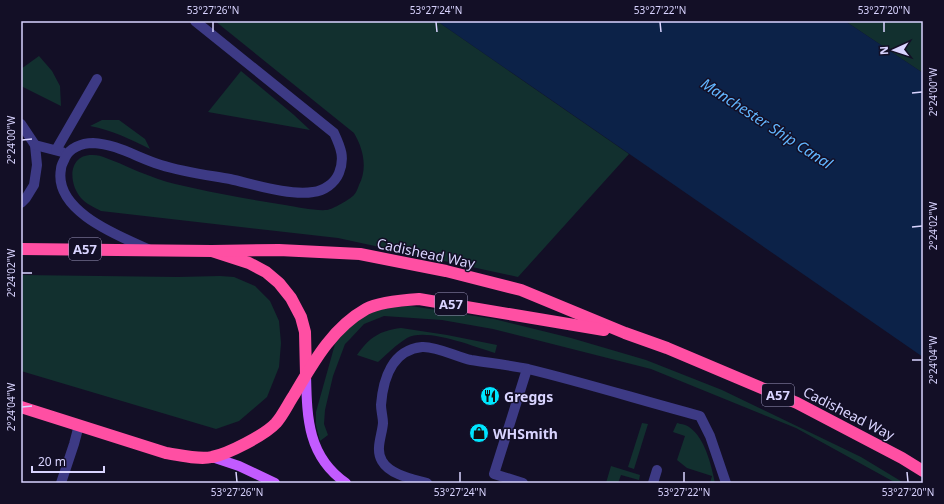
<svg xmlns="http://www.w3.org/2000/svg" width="944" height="504" viewBox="0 0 944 504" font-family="'Noto Sans',sans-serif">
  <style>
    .green { fill: #12302f }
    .water { fill: #0c2248 }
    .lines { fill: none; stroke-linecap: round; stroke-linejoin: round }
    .minor { stroke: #3d3a85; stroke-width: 10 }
    .major { stroke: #c25bff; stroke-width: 10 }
    .highway { stroke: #ff4fa3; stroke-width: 12 }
    .ticks { fill: none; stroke: #d9d4ff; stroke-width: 1.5 }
    .labels { text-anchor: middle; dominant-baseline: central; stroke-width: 3; stroke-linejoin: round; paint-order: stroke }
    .shield { fill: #130f26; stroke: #9e99be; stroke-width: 1 }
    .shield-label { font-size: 13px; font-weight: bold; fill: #d9d4ff }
    .street-label { font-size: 14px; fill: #d9d4ff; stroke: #130f26 }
    .poi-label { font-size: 14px; font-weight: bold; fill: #d9d4ff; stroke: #130f26; text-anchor: start }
    .water-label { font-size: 15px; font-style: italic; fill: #62b6ff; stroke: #130f26 }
    .neatline { fill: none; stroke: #d9d4ff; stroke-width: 1.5 }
    .ticks-label { font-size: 10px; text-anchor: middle; fill: #d9d4ff }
  </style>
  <rect width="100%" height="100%" fill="#130f26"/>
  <g class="green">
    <path d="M215,21h222l192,133 -111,123 -180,-39 -237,-27c-7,-4 -15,-7 -20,-13 -13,-15 -13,-44 12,-43 9,0 17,5 26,8 12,6 26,11 39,16 11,4 23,6 35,9 31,7 61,12 92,17 12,2 30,6 42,5 6,-1 22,-10 27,-15 2,-2 4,-7 5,-10 9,-17 4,-37 -5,-52z"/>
    <polygon points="845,21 923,21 923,73"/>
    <polygon points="39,56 52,71 60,86 61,106 21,86 21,69"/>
    <polygon points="241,71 294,115 310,130 208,112"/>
    <path d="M102,120h17l26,19 5,10c-20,-10 -38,-19 -60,-23z"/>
    <polygon points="21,275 178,277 220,276 234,277 255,286 270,301 279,321 281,343 279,367 267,397 239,421 216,429 21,371"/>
    <polygon points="411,306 494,319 571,338 646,360 722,390 861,457 904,483 896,483 796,428 651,369 493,329 442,320 384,316 364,324 350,339 345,344 333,376 325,410 324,424 328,435 320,441 316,425 316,412 335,344 357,318 383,307"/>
    <path d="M401,328l46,7 50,10 -2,8c-20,-6 -69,-26 -88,-15 -10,6 -20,16 -29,24l-21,-7c13,-18 22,-24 44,-27z"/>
    <polygon points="642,423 648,424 634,469 628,467"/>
    <path d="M677,423c3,1 8,1 12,4 16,11 22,37 26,56h-5l2,-7 -25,-8 -10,-8 8,-24 -12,-4z"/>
    <polygon points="611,466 640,475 639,480 621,475 618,483 606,483"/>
  </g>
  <polygon class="water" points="437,21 845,21 923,73 923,357"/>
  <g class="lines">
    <g class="minor">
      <polyline points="21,124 35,145 37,165 34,185 26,198 21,203"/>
      <polyline points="35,145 62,152"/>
      <polyline points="56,150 97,79"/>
      <path d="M148,249c-29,-13 -95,-38 -87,-80 0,-4 3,-8 4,-11 4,-10 17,-15 28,-15 24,1 45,15 68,22 22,7 46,10 69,14 23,5 60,17 83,13 11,-1 22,-9 26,-19 6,-15 2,-25 -5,-40l-139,-112"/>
      <polyline points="61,483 74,444 79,425"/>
      <path d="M427,483c-14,-4 -37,-8 -45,-22 -7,-12 0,-25 1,-38 0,-6 -2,-12 -2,-18 2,-26 11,-55 41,-58 14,-1 35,10 49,13 19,3 38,5 57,9 58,14 115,32 172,47l10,20 16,47"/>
      <polyline points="523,483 494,474 527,369"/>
      <polyline points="653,483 657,470"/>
    </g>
    <g class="major">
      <path d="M306,374c1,43 1,82 40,109"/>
      <polyline points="212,457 239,466 275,483"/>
    </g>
    <g class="highway">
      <polyline points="21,249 212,251 249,263 266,272 279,283 291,298 301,317 305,332 306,374"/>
      <polyline points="212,251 279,250 360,254 446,271 521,290 625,333 667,348 797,403 902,458 923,471"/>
      <path d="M21,407l145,46c14,2 33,7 46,4 16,-3 53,-22 64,-34 7,-8 12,-19 18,-28 19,-32 38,-67 72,-86 13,-7 38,-9 53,-10l185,31"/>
    </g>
  </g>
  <path class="ticks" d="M213,22v10M436,22l1,10M660,22l1,10M884,22v10M912,93l10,-1M22,140l10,-1M912,227l10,-1M22,273h10M912,360h10M22,407l10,-1M236,472l1,10M460,472v10M684,472v10M907,472l1,10"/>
  <defs>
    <g id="restaurant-disc" transform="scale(1)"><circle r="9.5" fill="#00e5ff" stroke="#130f26"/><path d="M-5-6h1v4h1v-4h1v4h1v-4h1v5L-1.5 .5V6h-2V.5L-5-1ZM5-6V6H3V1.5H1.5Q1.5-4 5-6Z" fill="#111"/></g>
    <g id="shop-disc" transform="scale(1)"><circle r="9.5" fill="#00e5ff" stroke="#130f26"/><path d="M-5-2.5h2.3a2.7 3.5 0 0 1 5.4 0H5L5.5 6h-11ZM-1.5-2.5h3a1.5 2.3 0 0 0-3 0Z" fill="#111"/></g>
  </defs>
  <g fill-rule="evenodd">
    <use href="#restaurant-disc" x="490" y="396"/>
    <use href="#shop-disc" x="479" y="433"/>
  </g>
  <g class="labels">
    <g class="shield">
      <rect x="69" y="238" width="32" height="22" rx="3"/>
      <rect x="435" y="293" width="32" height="22" rx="3"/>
      <rect x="762" y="384" width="32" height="22" rx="3"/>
    </g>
    <g class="shield-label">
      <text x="85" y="249">A57</text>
      <text x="451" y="304">A57</text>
      <text x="778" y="395">A57</text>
    </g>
    <g class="street-label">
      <text transform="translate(426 253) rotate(12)">Cadishead Way</text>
      <text transform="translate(849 413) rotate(27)">Cadishead Way</text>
    </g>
    <g class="poi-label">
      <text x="504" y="396">Greggs</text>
      <text x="493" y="433">WHSmith</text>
    </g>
    <g class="water-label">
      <text transform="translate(767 123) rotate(33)">Manchester Ship Canal</text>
    </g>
  </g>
  <rect width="944" height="504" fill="none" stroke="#130f26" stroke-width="44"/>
  <g transform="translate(894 50) rotate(267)" stroke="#130f26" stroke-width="3" paint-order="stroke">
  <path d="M0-3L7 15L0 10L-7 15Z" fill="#d9d4ff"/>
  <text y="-6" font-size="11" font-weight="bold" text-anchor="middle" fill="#d9d4ff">N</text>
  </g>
  <path d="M32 466v6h72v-6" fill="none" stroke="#d9d4ff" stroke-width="2"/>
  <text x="38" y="466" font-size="12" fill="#d9d4ff" stroke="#130f26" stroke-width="3" paint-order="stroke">20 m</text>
  <rect x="22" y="22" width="900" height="460" class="neatline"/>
  <g class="ticks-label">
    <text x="213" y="14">53°27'26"N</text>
    <text x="436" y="14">53°27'24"N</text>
    <text x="660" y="14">53°27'22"N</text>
    <text x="884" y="14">53°27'20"N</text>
    <text transform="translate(933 92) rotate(-90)" y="4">2°24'00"W</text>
    <text transform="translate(11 140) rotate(-90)" y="4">2°24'00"W</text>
    <text transform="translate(933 226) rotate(-90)" y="4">2°24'02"W</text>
    <text transform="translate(11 273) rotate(-90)" y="4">2°24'02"W</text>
    <text transform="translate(933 360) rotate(-90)" y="4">2°24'04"W</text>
    <text transform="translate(11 407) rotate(-90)" y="4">2°24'04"W</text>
    <text x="237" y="496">53°27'26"N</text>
    <text x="460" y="496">53°27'24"N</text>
    <text x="684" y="496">53°27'22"N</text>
    <text x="908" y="496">53°27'20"N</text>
  </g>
</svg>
